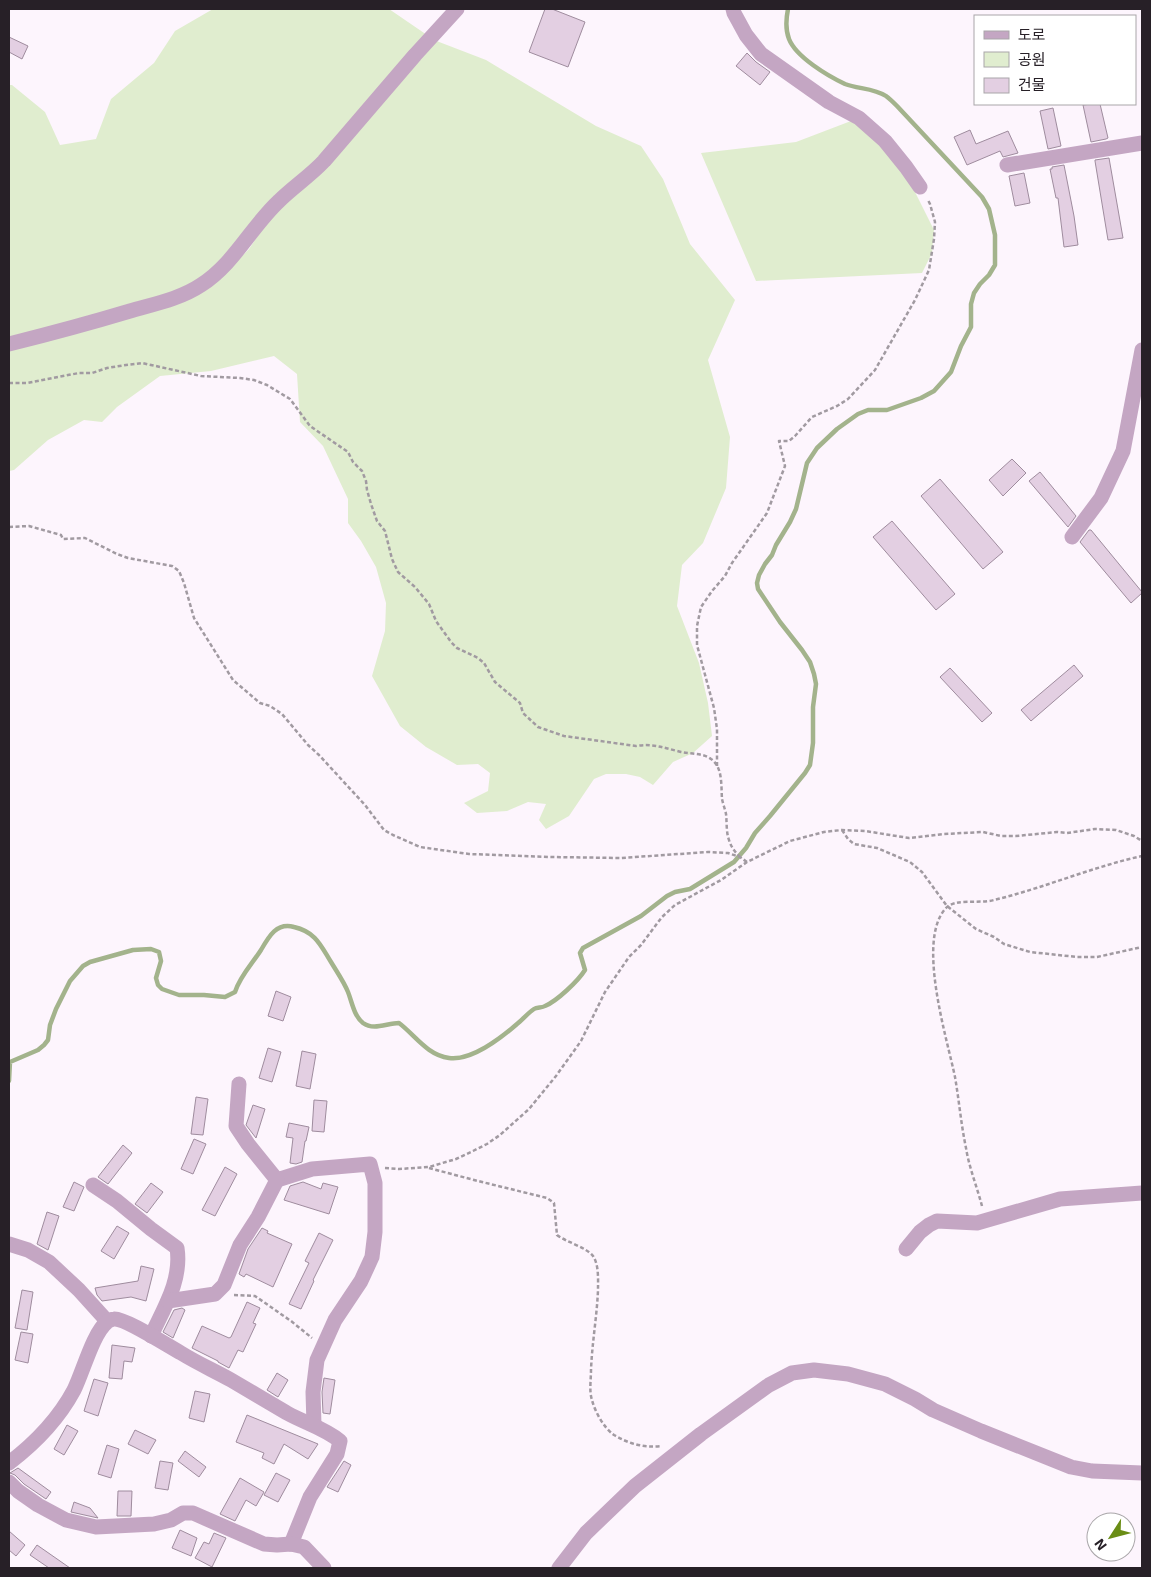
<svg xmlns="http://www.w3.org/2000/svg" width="1151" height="1577" viewBox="0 0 1151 1577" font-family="'Exo 2','Noto Sans KR',sans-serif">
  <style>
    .green { fill: #e0edcf }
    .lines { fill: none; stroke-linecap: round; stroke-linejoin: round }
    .stream { stroke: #a3b38c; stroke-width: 4.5 }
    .building { fill: #e3cfe2; stroke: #9f8c9e }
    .path { stroke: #a19aa1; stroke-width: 2.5; stroke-dasharray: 4 2.5; stroke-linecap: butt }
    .minor { stroke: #c4a6c3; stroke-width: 15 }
  </style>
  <rect width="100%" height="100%" fill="#fdf5fd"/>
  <g class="green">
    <polygon points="213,9 389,9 427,35 318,162 208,275 175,294 9,340 9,85 12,85 45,112 60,145 96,139 111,99 154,63 175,31"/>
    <polygon points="434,40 486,60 596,126 641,146 663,179 690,244 735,300 708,360 730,437 726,488 703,543 682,565 677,606 699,663 708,703 712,736 693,753 673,762 653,785 640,777 626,774 606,774 594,779 569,816 546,829 539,820 546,804 528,802 507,811 477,813 464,803 488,791 490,773 478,764 457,765 426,747 400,726 372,676 385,631 386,603 376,567 361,541 348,523 348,499 323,446 300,422 297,374 274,356 211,371 160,376 117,407 102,422 84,420 48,440 14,470 9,471 9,350 219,279 249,249 277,207"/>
    <polygon points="851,121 876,137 912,186 934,230 932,253 922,273 756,281 701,153 796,142"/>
  </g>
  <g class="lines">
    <path class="stream" d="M9,1081l1,-19 28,-12 6,-5 4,-5 2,-15 6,-16 14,-28 13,-15 7,-4 43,-12 18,-1 8,3 2,9 -5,17 2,7 4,4 17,6h25l21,2 10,-5c5,-16 17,-28 26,-42 8,-14 16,-28 33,-23 22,5 27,19 37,35 6,10 13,20 17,30 4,10 6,24 15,31 11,8 24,0 36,0 16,12 28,32 50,35 22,3 52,-20 68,-34 5,-4 11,-11 17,-15 3,-2 8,-1 11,-3 12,-5 33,-25 40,-36l-5,-17 3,-5 58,-32 26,-20 8,-4 15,-3 44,-27 12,-14 9,-15 15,-17 35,-43 5,-8 3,-22v-36l3,-23 -2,-10 -4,-12 -8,-12 -22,-28 -22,-33 -1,-6 2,-8 6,-11 7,-9 4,-10 14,-23 6,-13 11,-46 10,-15 20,-19 21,-15 10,-4h19l34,-12 13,-7 17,-19 10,-26 10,-19v-23l3,-11 6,-9 9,-9 6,-10v-30l-6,-26 -7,-12 -85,-91c-3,-3 -7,-7 -11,-10 -12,-8 -28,-7 -41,-12 -17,-8 -49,-27 -56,-45 -4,-10 -3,-20 -1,-30"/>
  </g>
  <g class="building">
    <polygon points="545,9 552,9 585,22 568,67 529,52"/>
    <polygon points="9,37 28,46 22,59 9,52"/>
    <polygon points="747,53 756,62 770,72 760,85 736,66"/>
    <polygon points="1091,104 1100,104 1108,138 1106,139 1091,142 1083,105"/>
    <polygon points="1053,108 1061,146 1048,149 1040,111"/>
    <polygon points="970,130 976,144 1008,131 1018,153 1003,157 1000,151 967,165 954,137"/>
    <polygon points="1109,158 1123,238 1108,240 1095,161 1095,160"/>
    <polygon points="1064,165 1074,216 1078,245 1064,247 1058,198 1056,198 1050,169 1052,169 1052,167"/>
    <polygon points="1024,173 1030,203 1015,206 1009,176"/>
    <polygon points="1012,459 1026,473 1003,496 989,480"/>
    <polygon points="1040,472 1076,516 1068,527 1029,481"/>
    <polygon points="940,479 1003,552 983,569 921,496"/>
    <polygon points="892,521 955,594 936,610 873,537"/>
    <polygon points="1089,530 1091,530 1142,592 1142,593 1131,603 1080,542"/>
    <polygon points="1074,665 1083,676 1031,721 1021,710"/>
    <polygon points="950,668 992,713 982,722 940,677"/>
    <polygon points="276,991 291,997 283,1021 268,1016"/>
    <polygon points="268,1048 281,1052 272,1082 259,1078"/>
    <polygon points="302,1051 316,1054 310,1089 296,1086"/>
    <polygon points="196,1097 208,1099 203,1135 191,1134"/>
    <polygon points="314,1100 327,1101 324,1132 312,1131"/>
    <polygon points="253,1105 265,1109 256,1138 246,1125"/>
    <polygon points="289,1123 309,1127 306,1141 305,1141 302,1162 296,1164 290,1163 293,1138 286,1137"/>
    <polygon points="194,1139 206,1144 193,1174 181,1169"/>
    <polygon points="123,1145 132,1153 108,1184 98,1177"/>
    <polygon points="225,1167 237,1174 215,1216 202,1210"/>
    <polygon points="74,1182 84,1187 74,1211 63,1207"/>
    <polygon points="303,1182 321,1189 323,1183 338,1187 329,1214 284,1200 290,1186"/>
    <polygon points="151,1183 163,1192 147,1213 135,1204"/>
    <polygon points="47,1212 59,1216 48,1250 37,1244"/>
    <polygon points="117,1226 129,1233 114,1259 101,1251"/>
    <polygon points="262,1228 268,1231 267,1233 292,1244 273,1287 246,1274 244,1277 239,1274 248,1249"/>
    <polygon points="319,1233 333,1240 313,1280 314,1281 301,1309 289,1304 309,1263 305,1261"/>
    <polygon points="141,1266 154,1269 146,1301 131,1297 102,1301 97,1295 95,1288 138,1281"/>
    <polygon points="22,1290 33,1292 27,1330 15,1328"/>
    <polygon points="247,1302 260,1308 253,1323 256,1324 243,1352 238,1350 229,1368 218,1362 218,1361 192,1348 202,1326 229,1338 231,1337"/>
    <polygon points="182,1308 185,1310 173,1338 163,1332 174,1310"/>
    <polygon points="21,1332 33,1334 28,1363 15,1360"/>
    <polygon points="112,1345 135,1348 132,1362 124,1361 122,1379 109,1378"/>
    <polygon points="277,1373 288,1380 278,1397 267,1390"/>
    <polygon points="324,1378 335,1380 330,1414 323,1413 322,1392"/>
    <polygon points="94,1379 108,1383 98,1416 84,1411"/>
    <polygon points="195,1391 210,1394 204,1422 189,1418"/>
    <polygon points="247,1415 318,1444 308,1459 284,1444 274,1464 262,1458 264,1453 236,1442"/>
    <polygon points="67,1425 78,1431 64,1455 54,1449"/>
    <polygon points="135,1430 156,1440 148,1454 128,1444"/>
    <polygon points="107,1445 119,1449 111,1478 98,1474"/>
    <polygon points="185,1451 206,1467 199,1477 178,1461"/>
    <polygon points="160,1461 173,1463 168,1490 155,1488"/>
    <polygon points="344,1461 351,1465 338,1492 327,1487"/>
    <polygon points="18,1468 51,1492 46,1499 24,1484 15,1475 10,1473"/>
    <polygon points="276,1473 290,1480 278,1502 264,1495"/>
    <polygon points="240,1478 264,1492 256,1506 246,1500 235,1521 220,1514"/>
    <polygon points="118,1491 132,1491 131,1516 117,1516"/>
    <polygon points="74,1502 90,1508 98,1518 71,1512"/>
    <polygon points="180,1530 197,1538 191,1556 172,1548"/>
    <polygon points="9,1531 25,1545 16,1556 9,1550"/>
    <polygon points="214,1533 226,1538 212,1567 195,1558 204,1542 209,1544"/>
    <polygon points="37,1545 70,1568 49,1568 30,1555"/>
  </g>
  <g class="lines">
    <g class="path">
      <path d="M9,383h18l52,-10h13l15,-5 19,-3 16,-2 59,13 39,2 14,2 13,5 23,14 20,27 38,26 5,10 9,9 4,10 1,9 4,14 6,17 8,10 7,28 6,13 17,15 14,17 7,17 15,21 6,6 21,10 6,5 11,19 25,21 3,10 15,14 26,9 72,10c16,-3 29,2 45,6 10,2 22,1 30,7 12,8 10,27 11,40 1,5 3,10 4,15 1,8 0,18 3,26 2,7 6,12 11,17"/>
      <polyline points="9,527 29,526 61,535 63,539 85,538 117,554 128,558 172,566 179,571 184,583 194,618 233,680 260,703 270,706 282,714 308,745 319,755 365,805 384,830 393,835 420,847 469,854 550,857 621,858 708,852 728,853 740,857 747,862"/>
      <polyline points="717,766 717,729 714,708 697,645 697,626 701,607 712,591 725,576 732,563 767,513 785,466 779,441 789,441 795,436 812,417 837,406 848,399 875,370 915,300 929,270 934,239 935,222 930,204 928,200"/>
      <polyline points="842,830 848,839 854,844 877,848 910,862 922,872 947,906 976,929 994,937 1004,944 1030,952 1077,957 1097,957 1142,947"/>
      <polyline points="385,1168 399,1169 429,1167 456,1159 473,1151 487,1144 500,1135 529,1109 556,1076 581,1041 605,992 629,957 641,945 662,917 675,905 721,880 747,862 790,841 824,832 842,830 865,831 909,838 944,834 983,832 1001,836 1016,836 1057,832 1067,833 1095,829 1116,830 1134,836 1142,841"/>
      <path d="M429,1168l45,12 73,18 7,5 3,32c9,7 29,12 36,21 6,9 5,23 5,34 -1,26 -6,53 -7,80 0,10 -2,21 1,30 3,12 12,28 22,35 15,9 30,13 48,11"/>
      <path d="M982,1206c-5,-19 -13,-39 -16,-58 -5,-24 -7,-48 -11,-71 -8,-39 -39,-137 -9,-169 9,-10 34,-4 48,-8 50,-12 98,-33 148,-44"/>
      <polyline points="234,1295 255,1296 291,1321 312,1338"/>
    </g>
    <g class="minor">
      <polyline points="733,9 734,13 746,35 761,54 829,102 859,118 885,141 906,167 920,187"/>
      <polyline points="1007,165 1142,143"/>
      <path d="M9,344c40,-10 81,-21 121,-33 24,-7 50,-12 71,-26 33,-21 50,-58 78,-84 14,-14 31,-25 45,-40l91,-106 42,-46"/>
      <polyline points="1072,537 1101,498 1123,451 1142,350"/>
      <polyline points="277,1180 312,1169 370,1164 375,1183 375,1232 372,1257 361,1281 335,1320 317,1360 313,1392 314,1425"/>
      <path d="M93,1185l24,16 34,28 26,19c5,32 -13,60 -26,88"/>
      <polyline points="9,1244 28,1250 49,1262 79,1290 107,1321"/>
      <polyline points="906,1249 920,1232 929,1225 937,1221 977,1223 1060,1199 1142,1193"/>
      <polyline points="168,1301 215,1294 224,1285 240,1245 258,1217 277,1180 248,1144 236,1126 239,1084"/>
      <path d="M9,1463c25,-19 50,-45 65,-73 9,-18 19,-57 33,-68 1,-1 5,-3 7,-3 11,-1 54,27 67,34 16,10 34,18 50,27 19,11 37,22 56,33 18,10 37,15 53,28l-3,13 -27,43 -19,47"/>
      <polyline points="9,1482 18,1491 38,1505 66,1520 96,1527 154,1524 171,1520 183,1513 193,1513 264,1544 277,1545 291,1544 304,1547 324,1568"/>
      <polyline points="559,1568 586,1533 635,1486 701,1434 769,1385 792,1373 814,1370 848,1374 885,1384 915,1399 933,1410 981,1431 1071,1467 1092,1471 1142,1473"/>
    </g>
  </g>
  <rect width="1151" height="1577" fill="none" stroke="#272027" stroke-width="20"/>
  <rect x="974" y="15" width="162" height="90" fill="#ffffff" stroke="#a9a6a9"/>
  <rect x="984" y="31" width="25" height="8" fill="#c4a6c3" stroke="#a9a6a9"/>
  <text x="1018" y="40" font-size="15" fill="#272027">도로</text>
  <rect x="984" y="52" width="25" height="15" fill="#e0edcf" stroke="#a9a6a9"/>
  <text x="1018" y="65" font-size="15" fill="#272027">공원</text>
  <rect x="984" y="78" width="25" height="15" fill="#e3cfe2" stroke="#a9a6a9"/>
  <text x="1018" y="90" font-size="15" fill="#272027">건물</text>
  <g transform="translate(1111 1537) rotate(234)"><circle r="24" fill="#ffffff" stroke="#a9a6a9"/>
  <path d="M0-4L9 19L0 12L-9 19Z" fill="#6a8d15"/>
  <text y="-8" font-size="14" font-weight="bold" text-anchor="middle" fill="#272027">N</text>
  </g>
</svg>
